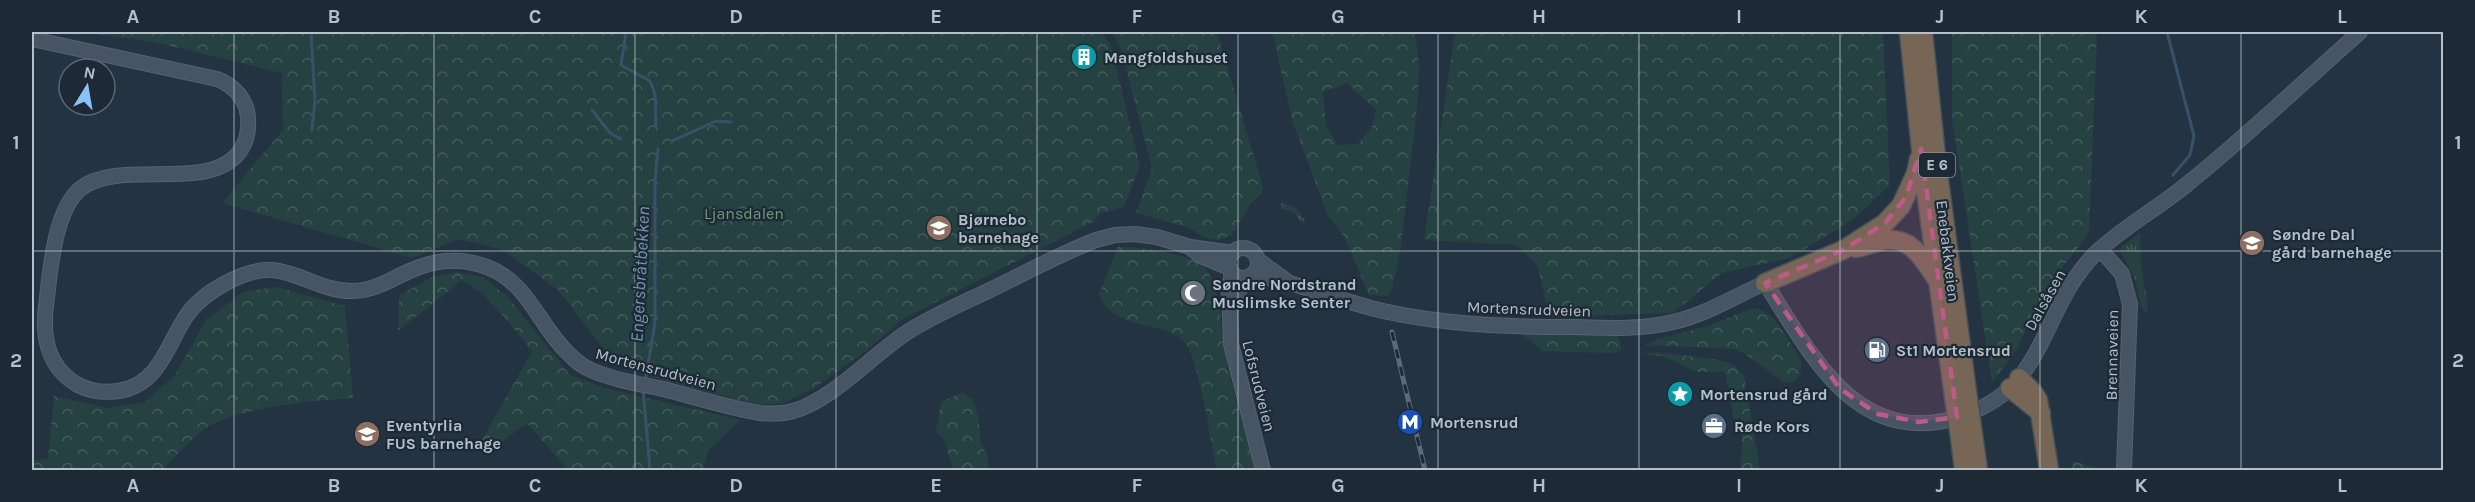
<svg xmlns="http://www.w3.org/2000/svg" width="2475" height="502" viewBox="0 0 2475 502" font-family="Karla,sans-serif">
  <style>
    .grass { fill: url(#grass-tufts) }
    .forest { fill: url(#forest-crowns); fill-rule: evenodd }
    .lines { fill: none; stroke-linecap: round; stroke-linejoin: round }
    .stream { stroke: #385169; stroke-width: 3 }
    .secondary-casing { stroke: #56636e; stroke-width: 16 }
    .highway-casing { stroke: #43505b; stroke-width: 21 }
    .secondary { stroke: #465464; stroke-width: 14 }
    .highway { stroke: #765; stroke-width: 18 }
    .rail-casing { stroke: #5b6978; stroke-width: 5 }
    .rail { stroke: #1d2a36; stroke-width: 3; stroke-dasharray: 9; stroke-linecap: butt }
    .highway-bridge-casing { stroke: #43505b; stroke-width: 21; stroke-linecap: butt }
    .highway-bridge { stroke: #765; stroke-width: 18 }
    .marked { fill: #bd5b88; fill-opacity: 0.2; stroke: #bd5b88; stroke-width: 4.5; stroke-dasharray: 12 8; stroke-linejoin: round }
    .grid { fill: none; stroke: #b5c0cb; stroke-width: 1.5; stroke-opacity: 0.55 }
    .labels { text-anchor: middle; dominant-baseline: central; stroke-width: 4.5; stroke-linejoin: round; paint-order: stroke }
    .shield { fill: #1d2a36; stroke: #87939e; stroke-width: 1.5 }
    .shield-label { font-size: 15px; font-weight: bold; fill: #b5c0cb }
    .poi-label { font-size: 16px; font-weight: bold; fill: #b5c0cb; stroke: #1d2a36; text-anchor: start }
    .park-label { font-size: 16px; fill: #6b9d72; stroke: #1d2a36 }
    .street-label { font-size: 16px; fill: #b5c0cb; stroke: #1d2a36 }
    .water-label { font-size: 18px; font-style: italic; fill: #7494af; stroke: #1d2a36 }
    .neatline { fill: none; stroke: #b5c0cb; stroke-width: 2 }
    .grid-label { font-size: 20px; text-anchor: middle; font-weight: bold; fill: #b5c0cb }
  </style>
  <defs>
    <pattern id="grass-tufts" width="24" height="20" patternUnits="userSpaceOnUse" patternTransform="scale(1.5)"><rect width="24" height="20" fill="#264142"/><path d="M3 7l-1-3M5 7V3M7 7l1-3M15 17l-1-3M17 17v-4M19 17l1-3" fill="none" stroke="#435b5c"/></pattern>
    <pattern id="forest-crowns" width="20" height="18" patternUnits="userSpaceOnUse" patternTransform="scale(1.5)"><rect width="20" height="18" fill="#264142"/><path d="M2 6a3 3 0 1 1 6 0M12 15a3 3 0 1 1 6 0" fill="none" stroke="#435b5c"/></pattern>
  </defs>
  <rect width="100%" height="100%" fill="#243341"/>
  <g class="grass">
    <polygon points="1281,203 1296,208 1306,222 1302,223 1293,212 1281,209"/>
    <polygon points="2140,233 2141,266 2148,307 2146,313 2141,306 2135,279 2120,251 2122,246"/>
  </g>
  <g class="forest">
    <polygon points="81,32 1102,32 1111,46 1140,166 1124,207 1101,213 1093,222 901,320 865,352 814,388 782,404 754,404 647,376 607,353 558,290 503,250 459,239 412,258 222,203 283,130 282,73 158,43"/>
    <polygon points="1112,32 1217,32 1263,187 1262,193 1251,203 1232,235 1220,240 1205,238 1190,228 1136,213 1152,168 1120,46"/>
    <path d="M1272,32h143l4,33 -1,34 -17,147 -9,43 -4,7 -19,-1 -25,-59 -16,-20 -36,-96zM1347,83l29,27 -4,17 -14,17 -20,1 -12,-20 -3,-33z"/>
    <polygon points="1455,32 1883,32 1890,185 1854,219 1790,258 1722,273 1673,313 1549,317 1538,267 1517,245 1424,240"/>
    <polygon points="1952,32 2097,32 2089,233 2044,291 2017,349 1992,383 1952,119"/>
    <path d="M1118,247c18,-1 77,7 88,22 18,25 13,57 19,85 7,39 22,77 30,116h-38c-6,-27 -18,-111 -33,-129 -18,-20 -73,-10 -85,-47z"/>
    <path d="M457,272l25,5 25,19 63,79 35,13 135,32 -32,31 -5,19h-135l-41,-47 -28,21 -17,-4 50,-89c-15,-18 -50,-66 -71,-70l-63,50 1,-36 34,-18z"/>
    <path d="M276,287l69,19 8,92c-43,3 -100,8 -140,26 -14,6 -33,29 -45,39l-3,7h-132v-10l15,-1 6,-63 54,12 37,-6 30,-27 31,-55 37,-28z"/>
    <path d="M1755,308c22,5 35,36 47,54l-2,12 -6,8 -9,1 -37,-27 -13,-7 -89,-4c10,-8 49,-14 64,-20 15,-5 30,-13 45,-17z"/>
    <polygon points="1518,331 1610,333 1617,335 1621,342 1621,350 1613,353 1542,351"/>
    <polygon points="1657,352 1719,360 1733,364 1744,376 1760,470 1740,470 1742,447 1741,417 1734,420 1725,372 1698,372 1661,356 1641,354"/>
    <polygon points="963,392 974,401 979,419 980,441 987,455 989,470 953,470 944,439 936,432 941,402"/>
    <polygon points="2073,461 2104,470 2072,470"/>
  </g>
  <g class="lines">
    <g class="stream">
      <polyline points="311,32 315,101 312,130"/>
      <polyline points="626,32 621,65 650,81 655,94 656,127"/>
      <polyline points="2167,32 2194,136 2190,155 2173,175"/>
      <polyline points="592,110 610,133 621,139"/>
      <polyline points="672,141 716,121 731,122"/>
      <polyline points="645,382 655,323 655,180 658,149"/>
      <polyline points="643,389 650,470"/>
    </g>
    <g class="secondary-casing">
      <g id="secondary">
        <path d="M32,39l185,40c13,5 23,13 29,28 3,9 3,22 0,32 -20,61 -125,16 -166,50 -26,22 -30,84 -34,117 -4,31 2,62 32,79 12,6 27,8 40,6 42,-6 49,-47 69,-76 16,-23 58,-47 86,-45 28,3 51,22 80,21 17,0 32,-8 46,-15 29,-15 57,-21 88,-9 43,16 52,61 84,89 6,6 13,11 20,14 22,10 49,14 72,19 32,8 65,19 97,24 11,1 23,1 33,-2 40,-11 80,-57 116,-80 26,-16 54,-28 81,-41 35,-17 70,-36 106,-50l19,-5 20,-1 22,3 33,10 43,6"/>
        <circle cx="1243" cy="263" r="15"/>
        <polyline points="1192,249 1201,256 1230,268"/>
        <polyline points="2100,249 2122,274 2130,304 2124,470"/>
        <polyline points="1258,260 1288,282"/>
        <polyline points="1232,273 1229,290 1231,344 1263,470"/>
        <path d="M1251,275c45,6 88,26 132,36 63,14 126,16 190,16 33,1 68,3 100,-5 32,-7 62,-26 92,-39 45,69 90,164 191,135 25,-8 48,-20 64,-41 30,-38 38,-87 76,-124 27,-26 61,-44 90,-68 60,-48 116,-102 174,-153"/>
        <polyline points="1231,309 1245,278"/>
      </g>
    </g>
    <g class="highway-casing">
      <g id="highway">
        <polyline points="1909,32 1923,169 1955,404"/>
        <polyline points="1923,32 1937,165 1968,399"/>
        <path d="M1856,248c10,-2 19,-6 29,-8 27,-3 38,19 51,38"/>
        <polyline points="1765,283 1843,250 1885,223 1901,206 1916,173 1919,159"/>
        <polyline points="2019,378 2033,392 2038,400 2049,470"/>
        <polyline points="2010,388 2041,413"/>
        <polyline points="1973,434 1978,470"/>
        <polyline points="1960,438 1964,470"/>
      </g>
    </g>
    <use href="#secondary" class="secondary"/>
    <use href="#highway" class="highway"/>
    <g class="rail-casing">
      <polyline id="rail" points="1392,332 1425,470"/>
    </g>
    <use href="#rail" class="rail"/>
    <g class="highway-bridge-casing">
      <g id="highway-bridge">
        <polyline points="1968,399 1973,434"/>
        <polyline points="1955,404 1960,438"/>
      </g>
    </g>
    <use href="#highway-bridge" class="highway-bridge"/>
  </g>
  <path class="marked" d="M1921,149l36,268 -38,5 -41,-8 -38,-25 -75,-106 78,-33 42,-27 21,-26z"/>
  <path class="grid" d="M234,32v438M434,32v438M635,32v438M836,32v438M1037,32v438M1238,32v438M1438,32v438M1639,32v438M1840,32v438M2040,32v438M2241,32v438M32,251h2412"/>
  <defs>
    <g id="building-disc" transform="scale(1.35)"><circle r="9.5" fill="#0f9aa8" stroke="#1d2a36"/><path d="M-4-6H4V6H1V3H-1V6H-4ZM-2.5-4.3h1.7v1.8h-1.7ZM.8-4.3h1.7v1.8H.8ZM-2.5-1h1.7V.8h-1.7ZM.8-1h1.7V.8H.8Z" fill="#fff"/></g>
    <g id="school-disc" transform="scale(1.35)"><circle r="9.5" fill="#8d6e63" stroke="#1d2a36"/><path d="M0-5L7-2L0 1L-7-2ZM-4 1L0 2.5L4 1V4Q0 6-4 4Z" fill="#fff"/></g>
    <g id="mosque-disc" transform="scale(1.35)"><circle r="9.5" fill="#6b7280" stroke="#1d2a36"/><path d="M3.5-4.9A6 6 0 1 0 3.5 4.9A5 5 0 1 1 3.5-4.9Z" fill="#fff"/></g>
    <g id="fuel-disc" transform="scale(1.35)"><circle r="9.5" fill="#5c6f8a" stroke="#1d2a36"/><path d="M-5.5-6h7V0h2V4h1.3V-2.5L3-4.5l.8-.8L6-3V5H2.5V1h-1V6h-7ZM-4.2-4.7v3.2H.2V-4.7Z" fill="#fff"/></g>
    <g id="sight-disc" transform="scale(1.35)"><circle r="9.5" fill="#0f9aa8" stroke="#1d2a36"/><path d="M0-6L1.8-2.2L6-1.7L2.9 1.2L3.7 5.4L0 3.3L-3.7 5.4L-2.9 1.2L-6-1.7L-1.8-2.2Z" fill="#fff"/></g>
    <g id="metro-disc" transform="scale(1.35)"><circle r="9.5" fill="#1a4fb4" stroke="#1d2a36"/><path d="M-5.5 5V-5H-3L0 0L3-5H5.5V5H3V-.5L0 4L-3-.5V5Z" fill="#fff"/></g>
    <g id="office-disc" transform="scale(1.35)"><circle r="9.5" fill="#5c6f8a" stroke="#1d2a36"/><path d="M-6-3h4V-5.5h4V-3h4V5H-6ZM-1-4.5V-3h2v-1.5ZM-6 0V1H6V0Z" fill="#fff"/></g>
  </defs>
  <g fill-rule="evenodd">
    <use href="#building-disc" x="1084" y="57"/>
    <use href="#school-disc" x="939" y="228"/>
    <use href="#school-disc" x="2252" y="243"/>
    <use href="#mosque-disc" x="1193" y="293"/>
    <use href="#fuel-disc" x="1877" y="350"/>
    <use href="#sight-disc" x="1680" y="394"/>
    <use href="#metro-disc" x="1410" y="422"/>
    <use href="#office-disc" x="1714" y="426"/>
    <use href="#school-disc" x="367" y="434"/>
  </g>
  <g class="labels">
    <rect class="shield" x="1919" y="153" width="36" height="24" rx="4.5"/>
    <g class="shield-label">
      <text x="1937" y="165">E 6</text>
    </g>
    <g class="poi-label">
      <text x="1104" y="57">Mangfoldshuset</text>
      <text x="958" y="219">Bjørnebo<tspan x="958" dy="18">barnehage</tspan></text>
      <text x="2272" y="234">Søndre Dal<tspan x="2272" dy="18">gård barnehage</tspan></text>
      <text x="1212" y="284">Søndre Nordstrand<tspan x="1212" dy="18">Muslimske Senter</tspan></text>
      <text x="1896" y="350">St1 Mortensrud</text>
      <text x="1700" y="394">Mortensrud gård</text>
      <text x="1430" y="422">Mortensrud</text>
      <text x="386" y="425">Eventyrlia<tspan x="386" dy="18">FUS barnehage</tspan></text>
      <text x="1734" y="426">Røde Kors</text>
    </g>
    <g class="park-label">
      <text x="744" y="213">Ljansdalen</text>
    </g>
    <g class="street-label">
      <text transform="translate(1948 251) rotate(83)">Enebakkveien</text>
      <text transform="translate(2045 300) rotate(-61)">Dalsåsen</text>
      <text transform="translate(1529 309) rotate(2)">Mortensrudveien</text>
      <text transform="translate(2112 355) rotate(-89)">Brennaveien</text>
      <text transform="translate(656 369) rotate(15)">Mortensrudveien</text>
      <text transform="translate(1259 386) rotate(76)">Lofsrudveien</text>
    </g>
    <g class="water-label">
      <text transform="translate(640 274) rotate(-87)">Engersbråtbekken</text>
    </g>
  </g>
  <rect width="2475" height="502" fill="none" stroke="#1d2a36" stroke-width="66"/>
  <g transform="translate(87 87) rotate(11)"><circle r="28" fill="#1d2a36" stroke="#5a6672" stroke-width="1.5"/>
  <path d="M0-4.5L10 22L0 15L-10 22Z" fill="#8ac1fc"/>
  <text y="-9" font-size="16" font-weight="bold" text-anchor="middle" fill="#b5c0cb">N</text>
  </g>
  <rect x="33" y="33" width="2409" height="436" class="neatline"/>
  <g class="grid-label">
    <text x="133" y="23">A</text>
    <text x="334" y="23">B</text>
    <text x="535" y="23">C</text>
    <text x="736" y="23">D</text>
    <text x="936" y="23">E</text>
    <text x="1137" y="23">F</text>
    <text x="1338" y="23">G</text>
    <text x="1539" y="23">H</text>
    <text x="1739" y="23">I</text>
    <text x="1940" y="23">J</text>
    <text x="2141" y="23">K</text>
    <text x="2342" y="23">L</text>
    <text x="16" y="149">1</text>
    <text x="2458" y="149">1</text>
    <text x="16" y="367">2</text>
    <text x="2458" y="367">2</text>
    <text x="133" y="492">A</text>
    <text x="334" y="492">B</text>
    <text x="535" y="492">C</text>
    <text x="736" y="492">D</text>
    <text x="936" y="492">E</text>
    <text x="1137" y="492">F</text>
    <text x="1338" y="492">G</text>
    <text x="1539" y="492">H</text>
    <text x="1739" y="492">I</text>
    <text x="1940" y="492">J</text>
    <text x="2141" y="492">K</text>
    <text x="2342" y="492">L</text>
  </g>
</svg>
